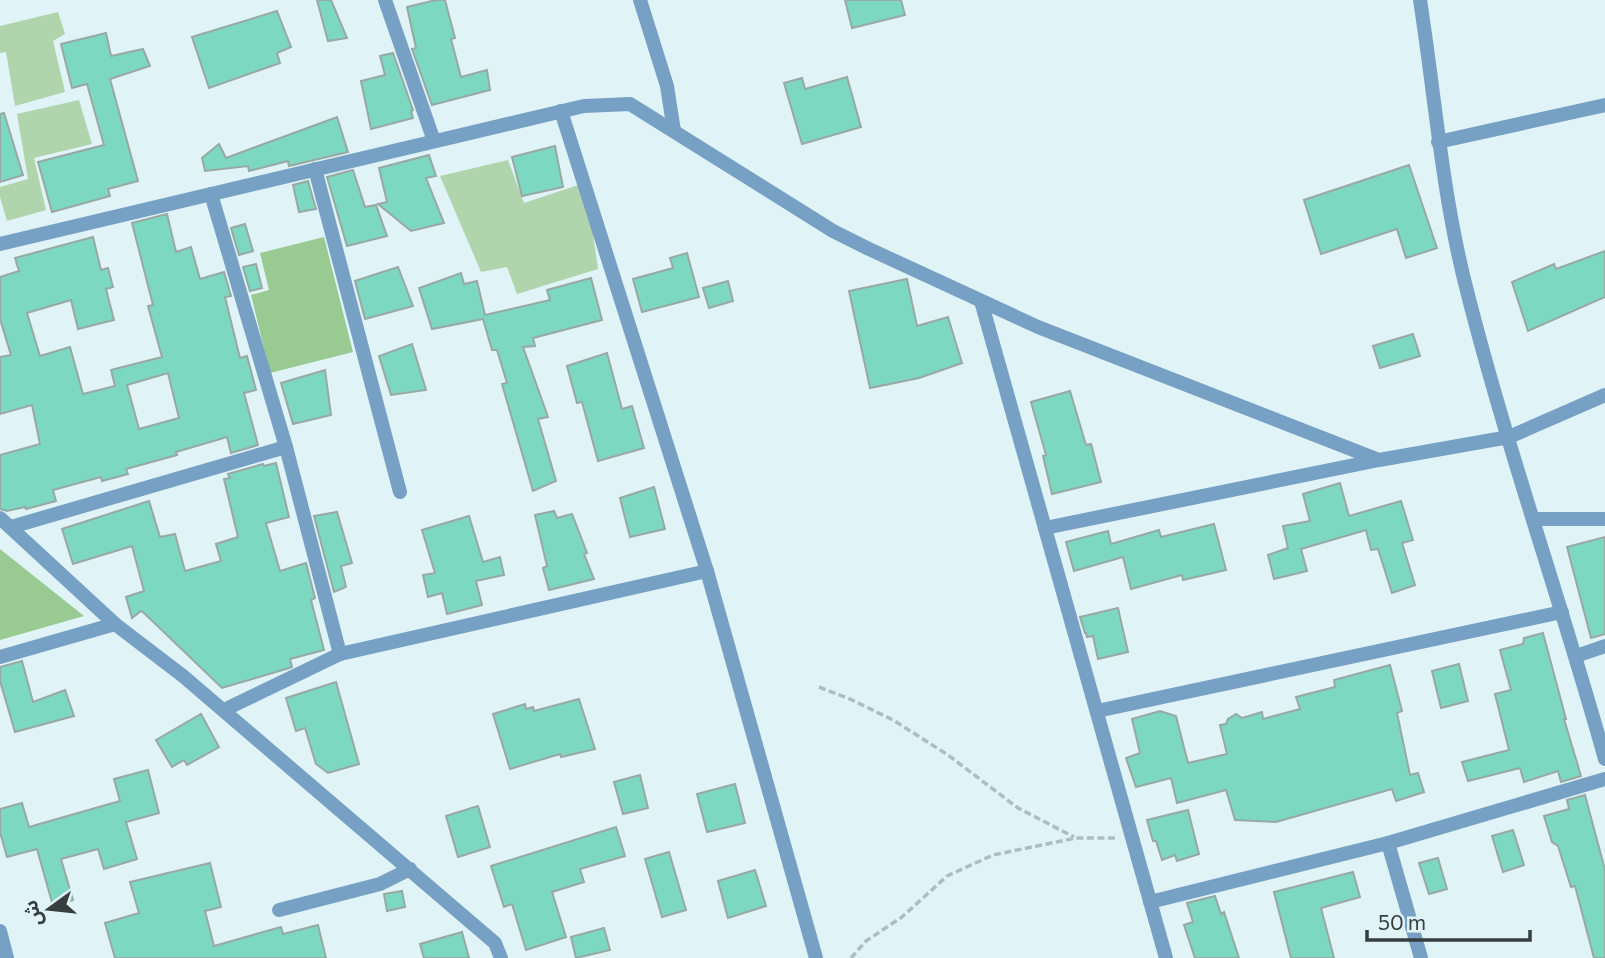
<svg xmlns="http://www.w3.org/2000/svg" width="1605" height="958" viewBox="0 0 1605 958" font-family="Commissioner,'Noto Sans Arabic',sans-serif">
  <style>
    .green { fill: #b0d5ac }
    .forest { fill: #98ca92 }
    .building { fill: #7dd8c2; stroke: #98a9a4; stroke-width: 2; fill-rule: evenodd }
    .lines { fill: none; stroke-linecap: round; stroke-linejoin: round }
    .path { stroke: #adbdc0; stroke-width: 3.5; stroke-dasharray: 7 3.5; stroke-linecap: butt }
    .street { stroke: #77a1c4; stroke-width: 14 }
  </style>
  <rect width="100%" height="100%" fill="#e0f3f7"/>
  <g class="green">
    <polygon points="58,12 65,34 53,41 65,92 15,106 6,52 0,53 0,26"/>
    <polygon points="79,100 92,144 34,158 46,210 7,221 0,197 0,187 28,179 17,114"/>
    <polygon points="508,160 524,203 578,185 592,227 598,269 517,294 507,267 481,272 440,176"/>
  </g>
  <g class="forest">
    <polygon points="324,237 353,352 270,373 251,295 269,290 260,253"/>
    <polygon points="0,549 84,616 0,640"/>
  </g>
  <g class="building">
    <polygon points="317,0 331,0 347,38 328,41"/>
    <polygon points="436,0 445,0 455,38 451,39 461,77 487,70 490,90 432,105 412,49 416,48 407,7"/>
    <polygon points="845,0 901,0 905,15 852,28"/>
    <polygon points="277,11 291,47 277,53 280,63 209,88 192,37"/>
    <polygon points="106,33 111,56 143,49 150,66 110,79 138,181 108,189 110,196 52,212 38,162 104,145 87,84 72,88 61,44"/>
    <polygon points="393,53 413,110 411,111 413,118 371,129 361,81 385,75 380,56"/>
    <polygon points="847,77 861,127 802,144 784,83 802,78 805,89"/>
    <polygon points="4,113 23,175 0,182 0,114"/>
    <polygon points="337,117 348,152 289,166 288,161 249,171 248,166 205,171 202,158 219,144 226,158"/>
    <polygon points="555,146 563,187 522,196 512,157"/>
    <polygon points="429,155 436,176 426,178 444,223 411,231 378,204 387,202 379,168"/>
    <polygon points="1409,165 1437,248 1406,258 1397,229 1321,254 1304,200"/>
    <polygon points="353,170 365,207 376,205 387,236 347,246 327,177"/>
    <polygon points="308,181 316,209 299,212 293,185"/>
    <path d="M167,214l9,38 15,-5 9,32 24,-7 7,24 -6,1 15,61 7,-2 9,34 -12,3 14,52 -27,8 -4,-16 -51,15 1,3 -51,14 2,5 -26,7 -1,-4 -48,13 3,11 -30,8 -1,-2 -18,4 -7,-2v-54l40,-11 -8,-39 -32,9v-57l11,-2 -11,-36v-42l19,-6 -4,-13 78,-21 8,33 7,-2 5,19 -7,2 8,31 -36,9 -7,-29 -44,13 13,43 30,-9 13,47 32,-8 -4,-16 51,-13 -14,-51 5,-1 -21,-82zM168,373l11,45 -40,11 -12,-44z"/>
    <polygon points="245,224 253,251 239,255 231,228"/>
    <polygon points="1605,251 1605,297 1528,331 1512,282 1554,264 1556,269"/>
    <polygon points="687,253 699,297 642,312 633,279 673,268 670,258"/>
    <polygon points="256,264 262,288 250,291 243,267"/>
    <polygon points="398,267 413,306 365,319 355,281"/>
    <polygon points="461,273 464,284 477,281 485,315 550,300 547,290 591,278 602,320 533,338 535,346 523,347 548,417 538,419 556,481 533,491 502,384 507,383 497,350 492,350 483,319 432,329 419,288"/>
    <polygon points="907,279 917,326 948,317 962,363 919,378 870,388 849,291"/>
    <polygon points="728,281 733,301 709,308 703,288"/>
    <polygon points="1413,334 1420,356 1380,368 1373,346"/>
    <polygon points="412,344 426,390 391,395 379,356"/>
    <polygon points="607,353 622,409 632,406 644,448 598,461 582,402 577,403 567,366"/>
    <polygon points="325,370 331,415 293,424 281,383"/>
    <polygon points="1070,391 1086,445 1091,444 1101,482 1052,494 1043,456 1046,455 1031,402"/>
    <polygon points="276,463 289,517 266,523 280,571 306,563 315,598 311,600 324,650 290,659 292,667 286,669 222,688 144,613 141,611 132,618 126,597 144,591 132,546 73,564 62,529 149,501 160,537 175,534 185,571 221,561 216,544 238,537 224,479 230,478 228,474 263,464 264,466"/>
    <polygon points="1340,483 1349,516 1401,501 1413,540 1402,543 1415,585 1392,593 1378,549 1371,550 1366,530 1301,549 1307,571 1274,579 1268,555 1288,548 1283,526 1310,521 1303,494"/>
    <polygon points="654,487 665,529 630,537 620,498"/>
    <polygon points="554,511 557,518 572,514 587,553 584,554 594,579 549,590 543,568 547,566 535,515"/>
    <polygon points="337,512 352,563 341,566 346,587 334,592 314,516"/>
    <polygon points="469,516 483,562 500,557 504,575 476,581 482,605 447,614 442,593 428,597 423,575 435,573 422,530"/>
    <polygon points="1214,524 1226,570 1183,580 1182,575 1131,589 1123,557 1074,571 1066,542 1108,531 1111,544 1159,530 1161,537"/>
    <polygon points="1605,537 1605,634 1591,638 1567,547"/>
    <polygon points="1118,608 1128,652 1098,659 1093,636 1087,637 1086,633 1085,633 1080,617"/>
    <polygon points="1543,633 1566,719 1564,719 1581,776 1561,782 1558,771 1524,782 1520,768 1468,781 1462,762 1509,750 1495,694 1511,690 1500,650 1523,644 1524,638"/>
    <polygon points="22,661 33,702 65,690 74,716 15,732 0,681 0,667"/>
    <polygon points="1459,664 1468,701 1441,708 1432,671"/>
    <polygon points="1390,665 1402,711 1397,713 1410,775 1418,773 1424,792 1396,801 1392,789 1276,822 1235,820 1226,790 1177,803 1171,778 1136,787 1126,758 1140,753 1132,719 1160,711 1176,716 1188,763 1227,754 1220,725 1226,724 1228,719 1236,714 1242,718 1262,712 1263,719 1300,709 1296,697 1335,687 1334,680"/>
    <polygon points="336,682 359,764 328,773 316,764 305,728 296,731 286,698"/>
    <polygon points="579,699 595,749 561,757 560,754 510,769 493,714 525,704 526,709 533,707 534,711"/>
    <polygon points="201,714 219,747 187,765 184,760 172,767 156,740"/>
    <polygon points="148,770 159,813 126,822 137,859 104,869 98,849 61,859 73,900 53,906 37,849 7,857 0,832 0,809 22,803 29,827 120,801 114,779"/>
    <polygon points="640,775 648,808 623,814 614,782"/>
    <polygon points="735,784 745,823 707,832 697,794"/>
    <polygon points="1585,795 1605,870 1605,958 1594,958 1575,886 1571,887 1558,846 1552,842 1544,816 1569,809 1567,800"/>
    <polygon points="478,806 490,847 458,857 446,816"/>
    <polygon points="1188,810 1199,854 1177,861 1175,855 1162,860 1156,841 1153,841 1147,820"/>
    <polygon points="616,827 625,856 580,869 584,882 552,892 566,937 526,950 512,904 504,907 491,866"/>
    <polygon points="1513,830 1524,865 1503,872 1492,836"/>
    <polygon points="669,852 686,910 662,917 645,859"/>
    <polygon points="1438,858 1447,889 1429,894 1419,863"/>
    <polygon points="210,863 221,907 205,911 214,946 281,927 283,934 318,925 326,958 115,958 105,923 139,913 130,882"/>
    <polygon points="755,870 766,906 728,918 718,881"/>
    <polygon points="1353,872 1360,897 1321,908 1334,958 1291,958 1274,892"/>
    <polygon points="402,891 405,907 387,911 384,894"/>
    <polygon points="1215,896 1221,914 1224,912 1239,958 1195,958 1184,925 1193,922 1187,903"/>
    <polygon points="604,928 610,950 576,958 571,937"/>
    <polygon points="462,932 469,958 424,958 420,944"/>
  </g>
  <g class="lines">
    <g class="path">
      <polyline points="819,687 850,699 893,720 948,755 1018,808 1074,837"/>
      <polyline points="851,958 866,941 902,917 947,876 993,855 1076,838 1116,838"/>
    </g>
    <g class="street">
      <polyline points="385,0 434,141"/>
      <polyline points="640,0 667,86 674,131"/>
      <path d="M1420,0c15,96 22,193 46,287 40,159 95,314 139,472"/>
      <polyline points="561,111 707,571 816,958"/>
      <polyline points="1438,142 1605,105"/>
      <polyline points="315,169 400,492"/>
      <polyline points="211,194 286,447 340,654"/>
      <polyline points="0,244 584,106 630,104 833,231 869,249 1038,327 1379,460 1509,437 1605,395"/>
      <polyline points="981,301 1166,958"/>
      <polyline points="0,518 115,624 183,676 495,943 501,958"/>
      <polyline points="1533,519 1605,519"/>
      <polyline points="11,527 286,447"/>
      <polyline points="1045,528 1379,460"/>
      <polyline points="1576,656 1605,646"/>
      <polyline points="0,657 115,624"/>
      <polyline points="224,710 340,654 707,571"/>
      <polyline points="1097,711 1562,612"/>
      <polyline points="1388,843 1421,958"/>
      <polyline points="1150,902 1388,843 1605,779"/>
      <polyline points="279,910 380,884 410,869"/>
      <polyline points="0,931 7,958"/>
    </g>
  </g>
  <g transform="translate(49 909) rotate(255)" stroke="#e0f3f7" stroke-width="5" paint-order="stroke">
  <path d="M0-5L12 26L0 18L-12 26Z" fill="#363e3f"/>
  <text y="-10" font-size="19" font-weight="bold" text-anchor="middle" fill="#363e3f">ش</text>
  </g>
  <path d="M1367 930v10h163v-10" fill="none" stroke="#363e3f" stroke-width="3.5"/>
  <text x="1378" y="930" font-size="21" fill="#363e3f" stroke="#e0f3f7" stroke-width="5" paint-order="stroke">50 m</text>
</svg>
